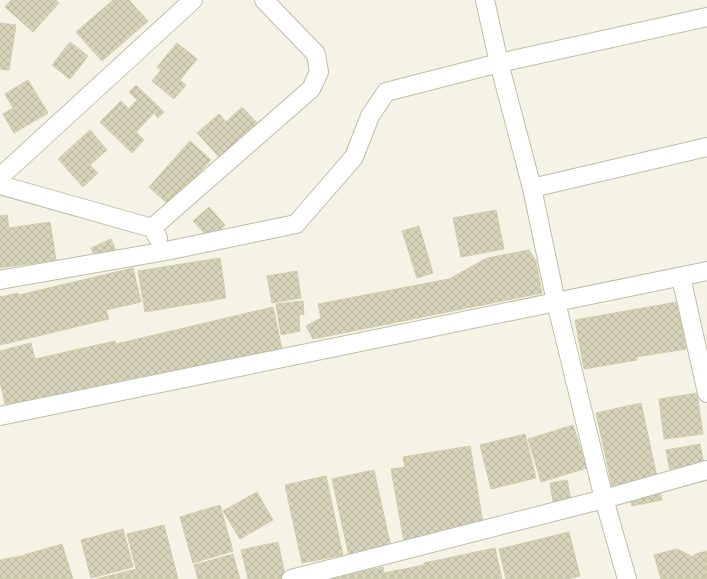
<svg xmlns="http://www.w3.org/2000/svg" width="707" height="579" viewBox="0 0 707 579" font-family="Signika,sans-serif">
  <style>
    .building { fill: url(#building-cross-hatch); stroke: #d1cead }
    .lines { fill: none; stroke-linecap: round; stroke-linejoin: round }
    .street-casing { stroke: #bfbea8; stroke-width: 20 }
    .street { stroke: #fff; stroke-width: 18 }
  </style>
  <defs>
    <pattern id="building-cross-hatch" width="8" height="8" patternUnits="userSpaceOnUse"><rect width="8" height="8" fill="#d6d3ba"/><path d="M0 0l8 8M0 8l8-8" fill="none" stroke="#b9b6a0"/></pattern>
  </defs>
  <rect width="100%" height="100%" fill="#f4f3e5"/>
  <g class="building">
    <polygon points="11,0 56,0 59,3 33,32 5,7"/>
    <polygon points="113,0 129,0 148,21 102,61 76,32"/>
    <polygon points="0,23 16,25 9,70 0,69"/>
    <polygon points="70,42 88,56 70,79 52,65"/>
    <polygon points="177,43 197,59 180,80 186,85 174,99 152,81 161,70 157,67"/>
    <polygon points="28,80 48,113 14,133 3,114 13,108 5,94"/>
    <polygon points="136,85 164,112 158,118 154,113 136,132 144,140 132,153 100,122 121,101 129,109 137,100 129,92"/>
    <polygon points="242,107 259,125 221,159 197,133 219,114 226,122"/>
    <polygon points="90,130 107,150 90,165 98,173 83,187 58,159"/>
    <polygon points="190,141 211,160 169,205 149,187"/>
    <polygon points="209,207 225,225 210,239 193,221"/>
    <polygon points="496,210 504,249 461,257 453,218"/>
    <polygon points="7,215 9,228 50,222 56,260 0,268 0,216"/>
    <polygon points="419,226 433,273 417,278 402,231"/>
    <polygon points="111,239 117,253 97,262 91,248"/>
    <polygon points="529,250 536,261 542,293 313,339 306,326 321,318 318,304 449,279 487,258"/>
    <polygon points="220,258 226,298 145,312 138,271"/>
    <polygon points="133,268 141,302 106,310 109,319 0,345 0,297 18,293 19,295"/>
    <polygon points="297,271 301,298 272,303 267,276"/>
    <polygon points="303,301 304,314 299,315 300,331 281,335 276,304"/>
    <polygon points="677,302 686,349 636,357 637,360 584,369 575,320"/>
    <polygon points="273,307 282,349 7,412 0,382 0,351 31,343 35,359 115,341 116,344"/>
    <polygon points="697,393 703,434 664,439 659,399"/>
    <polygon points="641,403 662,500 632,506 627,483 612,486 596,413"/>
    <polygon points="573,425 587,468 541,482 528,439"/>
    <polygon points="525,434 536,478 491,489 480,445"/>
    <polygon points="700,444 707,480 673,487 666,450"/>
    <polygon points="470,446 484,529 404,542 391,469 405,467 403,457"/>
    <polygon points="374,470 392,552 350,561 332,479"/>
    <polygon points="326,476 343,555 302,563 285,485"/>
    <polygon points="567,480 572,505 554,508 550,483"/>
    <polygon points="257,492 273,520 240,539 223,511"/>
    <polygon points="220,505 233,551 193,563 180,517"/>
    <polygon points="164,525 178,579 96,579 136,569 127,534"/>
    <polygon points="123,529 133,567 91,578 81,540"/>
    <polygon points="569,532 580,576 567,579 506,579 499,549"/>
    <polygon points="278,542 286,579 248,579 241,550"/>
    <polygon points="62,544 73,579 32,579 24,555"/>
    <polygon points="495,548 502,579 325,579 383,567 384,573 424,565 424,563"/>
    <polygon points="677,549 693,557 695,554 707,551 707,579 661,579 654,555"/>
    <polygon points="233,554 240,579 198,579 194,565"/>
    <polygon points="27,555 32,579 0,579 0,560"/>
  </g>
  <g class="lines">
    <g class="street-casing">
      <g id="street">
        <polyline points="485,0 499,63 532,188 556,302 604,499 627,579"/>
        <polyline points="0,177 193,0"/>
        <polyline points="0,185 152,228 158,238"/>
        <polyline points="532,188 707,147"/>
        <polyline points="152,228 311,89 319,72 316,54 264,0"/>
        <polyline points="681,277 707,393"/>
        <polyline points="0,280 166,251 296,224 354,157 370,116 386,92 499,63 707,17"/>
        <polyline points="0,416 707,271"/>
        <polyline points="291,579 604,499 707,470"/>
      </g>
    </g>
    <use href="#street" class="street"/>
  </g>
</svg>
